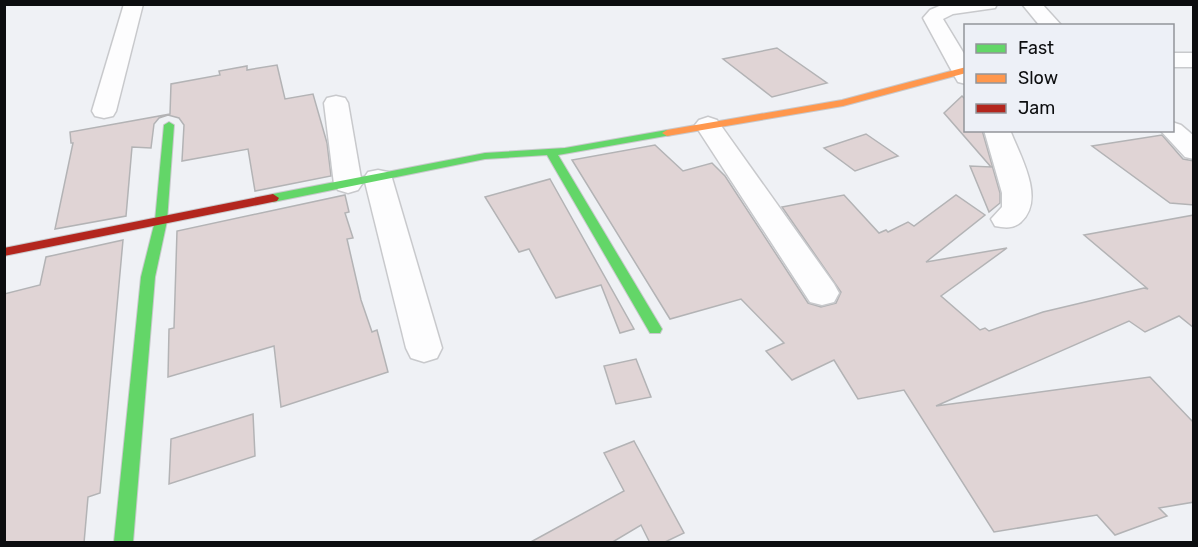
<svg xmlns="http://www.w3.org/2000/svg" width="1198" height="547" viewBox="0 0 1198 547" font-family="Rubik,sans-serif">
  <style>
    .building { fill: #e0d4d5; stroke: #b3b3b5; stroke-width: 1.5 }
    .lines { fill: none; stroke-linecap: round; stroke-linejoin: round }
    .street-casing { stroke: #c8c9cc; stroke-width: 3 }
    .fast-casing { stroke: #c8c9cc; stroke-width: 2 }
    .slow-casing { stroke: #c8c9cc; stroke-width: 2 }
    .jam-casing { stroke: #c8c9cc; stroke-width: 2 }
    .street { fill: #fdfdfe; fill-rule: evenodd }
    .fast { fill: #63d668; fill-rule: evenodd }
    .slow { fill: #ff974d; fill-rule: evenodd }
    .jam { fill: #b3261e; fill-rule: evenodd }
  </style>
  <rect width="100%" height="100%" fill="#eff1f5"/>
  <g class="building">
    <polygon points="777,48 827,83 772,97 723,59"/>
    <polygon points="277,65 285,99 313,94 327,143 331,176 255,191 248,149 182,161 184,125 179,118 168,115 159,118 154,124 151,148 132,147 126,216 55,229 73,143 71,143 70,132 170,114 171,84 220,75 219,71 247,66 247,70"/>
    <polygon points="962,96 966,100 966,130 982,130 1000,193 1000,203 989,212 970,166 991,167 944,113"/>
    <polygon points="866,134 898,156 855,171 824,148"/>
    <polygon points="1162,135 1183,159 1194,161 1194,205 1170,203 1092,146"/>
    <polygon points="655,145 683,171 712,163 725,176 808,303 821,307 836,303 841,292 782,207 844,195 879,233 886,230 888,232 908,222 914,226 956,195 985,215 926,262 1007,248 941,296 980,330 985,328 989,331 1043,312 1144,288 1148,289 1084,235 1194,215 1194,328 1179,316 1145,332 1129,321 936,406 1150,377 1194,423 1194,502 1159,508 1167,516 1115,535 1097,515 994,532 904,390 858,399 834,360 792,380 766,351 784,343 741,299 670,319 572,160"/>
    <polygon points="550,179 634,329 620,333 601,285 556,298 529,249 519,252 485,197"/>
    <polygon points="345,195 349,212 345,213 353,238 347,239 361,300 372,332 377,330 388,372 281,407 274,346 168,377 169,329 174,328 177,231"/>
    <polygon points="123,240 100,493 88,497 84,543 4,543 4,294 40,285 46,257"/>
    <polygon points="636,359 651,397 616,404 604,366"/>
    <polygon points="253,414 255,456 169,484 171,439"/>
    <polygon points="634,441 684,533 663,543 650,543 641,525 611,543 529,543 624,491 604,453"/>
  </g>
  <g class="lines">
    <g class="street-casing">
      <g id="street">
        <polygon points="124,4 143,4 116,111 113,116 104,118 95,116 92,111"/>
        <polygon points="944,4 997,4 995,8 953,14 943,19 966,57 966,84 958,82 955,77 923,18 930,10"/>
        <polygon points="1022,4 1042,4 1062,26 1040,26"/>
        <rect x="1172" y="53" width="22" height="14"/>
        <polygon points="336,96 345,98 348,103 362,184 358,190 348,193 338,190 334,184 324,103 327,98"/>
        <polygon points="708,117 717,120 834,284 839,293 834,302 822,305 810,302 695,125 699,120"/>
        <polygon points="1172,122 1181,125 1194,136 1194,159 1185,157 1160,130 1172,130"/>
        <path d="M984,130h26c10,26 36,69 11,92 -8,7 -16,6 -26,4l-4,-7 11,-12v-14z"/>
        <polygon points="378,170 388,172 392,178 442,348 437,358 424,362 411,358 406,348 364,178 368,172"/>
      </g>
    </g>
    <g class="fast-casing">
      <g id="fast">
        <polygon points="169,122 174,125 167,221 155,277 133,542 114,542 141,277 155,221 164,125"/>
        <polygon points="667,130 672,133 671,135 558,155 662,329 660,333 650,333 547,155 485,159 273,202 267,198 273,194 485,153 565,148"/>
      </g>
    </g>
    <g class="slow-casing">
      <polygon id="slow" points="966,67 966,73 843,106 667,136 662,133 667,130 842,100"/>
    </g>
    <g class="jam-casing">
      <polygon id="jam" points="273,194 279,198 277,201 4,256 4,248"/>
    </g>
    <use href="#street" class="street"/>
    <use href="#fast" class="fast"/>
    <use href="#slow" class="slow"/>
    <use href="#jam" class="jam"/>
  </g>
  <rect width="1198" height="547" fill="none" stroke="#0c0d0f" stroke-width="12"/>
  <rect x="964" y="24" width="210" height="108" fill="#edf0f7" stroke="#93959a" stroke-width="1.5"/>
  <rect x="976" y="44" width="30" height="9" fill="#63d668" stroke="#93959a" stroke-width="1.5"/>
  <text x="1018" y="54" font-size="18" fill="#0c0d0f">Fast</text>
  <rect x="976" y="74" width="30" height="9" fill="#ff974d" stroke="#93959a" stroke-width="1.5"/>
  <text x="1018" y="84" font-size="18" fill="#0c0d0f">Slow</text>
  <rect x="976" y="104" width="30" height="9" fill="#b3261e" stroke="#93959a" stroke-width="1.5"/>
  <text x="1018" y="114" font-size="18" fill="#0c0d0f">Jam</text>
</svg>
